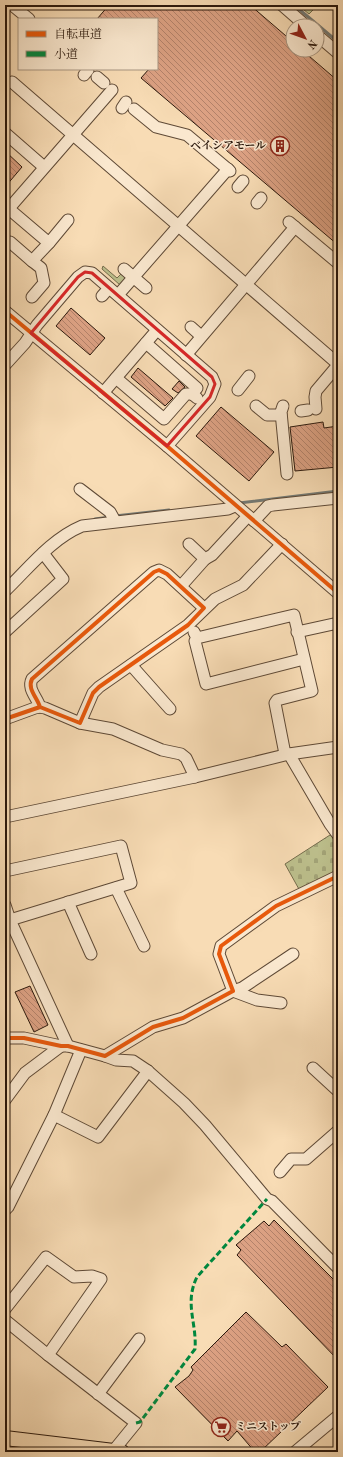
<svg xmlns="http://www.w3.org/2000/svg" width="343" height="1457" viewBox="0 0 343 1457" font-family="'Old Standard TT','Noto Serif JP',serif">
  <style>
    .grass { fill: #bdc08d; stroke: #746c4c }
    .forest { fill: url(#forest-firs); stroke: #746c4c }
    .cemetery { fill: url(#cemetery-stones); stroke: #746c4c }
    .lines { fill: none; stroke-linecap: round; stroke-linejoin: round }
    .stream { stroke: #737974; stroke-width: 3 }
    .building { fill: url(#building-back-hatch); stroke: #2b180c }
    .minor-casing { stroke: #5e4936; stroke-width: 13 }
    .major-casing { stroke: #2b180c; stroke-width: 16 }
    .minor { stroke: #fae8cf; stroke-width: 11 }
    .major { stroke: #f8dcb5; stroke-width: 14 }
    .quiet { stroke: #00873e; stroke-width: 3; stroke-dasharray: 6 3; stroke-linecap: butt }
    .cycleway-casing { stroke: #fae8cf; stroke-width: 6 }
    .cycleway { stroke: #e8590c; stroke-width: 4 }
    .marked { fill: none; stroke: #d62828; stroke-width: 3; stroke-linejoin: round }
    .labels { text-anchor: middle; dominant-baseline: central; stroke-width: 3; stroke-linejoin: round; paint-order: stroke }
    .poi-label { font-size: 11px; font-weight: bold; fill: #2b180c; stroke: #fae8cf; text-anchor: end }
  </style>
  <defs>
    <pattern id="forest-firs" width="22" height="20" patternUnits="userSpaceOnUse"><rect width="22" height="20" fill="#bdc08d"/><path d="M5 1l3.5 6h-7zM16 11l3.5 6h-7z" fill="#a3a478"/></pattern>
    <pattern id="cemetery-stones" width="16" height="16" patternUnits="userSpaceOnUse"><rect width="16" height="16" fill="#bdc08d"/><path d="M2 7V4a2 2 0 0 1 4 0v3zM10 15v-3a2 2 0 0 1 4 0v3z" fill="#a3a478"/></pattern>
    <pattern id="building-back-hatch" width="6" height="6" patternUnits="userSpaceOnUse"><rect width="6" height="6" fill="#dca183"/><path d="M-1 5l2 2M0 0l6 6M5-1l2 2" fill="none" stroke="#b3826a"/></pattern>
  </defs>
  <rect width="100%" height="100%" fill="#f8dcb5"/>
  <filter id="stains"><feTurbulence type="fractalNoise" baseFrequency=".005" numOctaves="4"/><feColorMatrix values="0 0 0 0 .2 0 0 0 0 .09 0 0 0 0 .02 0 0 0 .5 -.17"/></filter>
  <radialGradient id="worn" r=".72"><stop offset=".6" stop-color="#630" stop-opacity="0"/><stop offset="1" stop-color="#630" stop-opacity=".3"/></radialGradient>
  <polygon class="grass" points="103,266 117,278 121,274 126,279 120,285 102,269"/>
  <polygon class="forest" points="298,5 318,5 309,14"/>
  <polygon class="cemetery" points="330,835 338,841 338,874 300,891 285,864"/>
  <g class="lines">
    <g class="stream">
      <polyline points="294,5 338,42"/>
      <polyline points="239,503 338,491"/>
      <polyline points="115,516 169,510"/>
      <polyline points="95,519 110,517"/>
    </g>
  </g>
  <g class="building">
    <polygon points="109,5 250,5 293,42 293,50 302,50 338,81 338,245 141,78 149,69 157,69 157,19 97,19"/>
    <polygon points="5,151 22,167 5,187"/>
    <polygon points="71,308 105,338 90,355 56,326"/>
    <polygon points="138,368 173,398 165,406 131,377"/>
    <polygon points="179,381 185,387 178,393 172,389"/>
    <polygon points="221,407 274,452 249,481 196,436"/>
    <polygon points="323,422 324,428 338,426 338,467 295,471 290,427"/>
    <polygon points="30,986 48,1025 34,1032 15,992"/>
    <polygon points="274,1220 338,1284 338,1360 237,1255 241,1250 236,1245 264,1221 269,1226"/>
    <polygon points="246,1312 282,1347 286,1344 328,1387 260,1452 255,1452 237,1431 228,1441 175,1387 189,1376 193,1370 191,1367"/>
  </g>
  <g class="lines">
    <g class="minor-casing">
      <g id="minor">
        <polyline points="12,5 29,19"/>
        <polyline points="282,5 306,26"/>
        <polyline points="317,35 338,53"/>
        <polyline points="84,75 88,70"/>
        <polyline points="97,77 104,83"/>
        <polyline points="12,82 338,364"/>
        <polyline points="122,108 126,102"/>
        <polyline points="134,109 156,127 187,135 230,171"/>
        <polyline points="5,133 44,167"/>
        <polyline points="238,187 243,181"/>
        <polyline points="257,203 261,198"/>
        <polyline points="9,209 49,243 68,220"/>
        <polyline points="5,213 112,90"/>
        <polyline points="289,222 338,263"/>
        <polyline points="10,242 32,261 49,243"/>
        <polyline points="124,269 146,288"/>
        <polyline points="118,295 228,169"/>
        <polyline points="102,296 109,288"/>
        <polyline points="32,297 44,283 41,268 32,261"/>
        <polyline points="5,311 167,446 338,593"/>
        <polyline points="191,327 201,336"/>
        <polyline points="146,343 197,388 192,394 197,398"/>
        <polyline points="186,355 295,227"/>
        <polyline points="5,365 25,343 37,325 78,277 85,272 92,273 212,377 215,384 210,397 167,446"/>
        <polyline points="116,378 164,419 186,394 192,394"/>
        <polyline points="238,390 249,376"/>
        <polyline points="103,393 157,330"/>
        <polyline points="256,406 267,415 281,415"/>
        <polyline points="283,406 281,412 287,474"/>
        <polyline points="316,409 315,397 316,391 338,365"/>
        <polyline points="301,411 308,410"/>
        <polyline points="80,489 110,512 115,521"/>
        <polyline points="254,521 268,506 273,505 338,498"/>
        <polyline points="189,544 205,559 212,555 248,516"/>
        <polyline points="181,586 205,559"/>
        <path d="M5,591c24,-23 46,-52 77,-65l146,-17 7,-3"/>
        <polyline points="5,632 63,579 43,553"/>
        <polyline points="194,632 197,638 195,641 206,684 304,659"/>
        <polyline points="297,632 338,623"/>
        <polyline points="197,638 294,615 312,691 277,700 275,703 285,754"/>
        <polyline points="131,665 170,709"/>
        <path d="M40,707c-3,-10 -13,-18 -8,-28l122,-107 5,-2 8,4 37,34"/>
        <polyline points="5,719 35,708 40,707 45,708 80,723 113,729 162,750 181,754 186,758 195,777"/>
        <polyline points="80,723 93,693 99,687 188,625 215,599 243,585 282,544"/>
        <polyline points="289,754 330,824 338,835"/>
        <polyline points="5,817 195,777 289,754 338,747"/>
        <polyline points="5,871 121,846 131,883 10,920"/>
        <polyline points="116,888 144,946"/>
        <polyline points="68,902 91,954"/>
        <polyline points="5,905 10,920 68,1046"/>
        <polyline points="233,991 242,988 293,954"/>
        <polyline points="233,991 257,1000 281,1003"/>
        <polyline points="5,1038 24,1038 61,1046 68,1046 105,1056 153,1027 183,1018 233,991 219,954 221,946 276,906 338,876"/>
        <polyline points="105,1056 116,1060 133,1061 148,1071 184,1103 205,1125 267,1199 272,1201 338,1268"/>
        <polyline points="313,1068 338,1091"/>
        <polyline points="5,1100 25,1073 61,1046"/>
        <polyline points="54,1115 98,1137 148,1071"/>
        <polyline points="280,1172 291,1159 306,1159 338,1131"/>
        <polyline points="5,1210 8,1207 54,1115 81,1050"/>
        <polyline points="5,1309 46,1257 74,1277 92,1276 101,1279 48,1355"/>
        <polyline points="5,1320 48,1355 136,1423 114,1450"/>
        <polyline points="98,1394 139,1339"/>
        <polyline points="295,1452 338,1416"/>
      </g>
    </g>
    <g class="major-casing">
      <polyline id="major" points="5,1438 122,1452"/>
    </g>
    <use href="#minor" class="minor"/>
    <use href="#major" class="major"/>
    <path class="quiet" d="M136,1423l4,-1 55,-73c2,-26 -11,-46 2,-72l70,-78"/>
    <g class="cycleway-casing">
      <g id="cycleway">
        <polyline points="5,311 167,446 338,593"/>
        <path d="M5,719l35,-12 40,16 13,-30 6,-6 89,-62 16,-17 -37,-34 -8,-4 -5,2 -122,107c-5,10 5,18 8,28"/>
        <polyline points="5,1038 24,1038 61,1046 68,1046 105,1056 153,1027 183,1018 233,991 219,954 221,946 276,906 338,876"/>
      </g>
    </g>
    <use href="#cycleway" class="cycleway"/>
  </g>
  <path class="marked" d="M85,272l7,1 120,104 3,7 -5,13 -43,49 -136,-113 47,-56z"/>
  <defs>
    <g id="building-ring" transform="scale(1)"><circle r="9.5" fill="#fae8cf" stroke="#8f2418" stroke-width="1.5"/><path d="M-4-6H4V6H1V3H-1V6H-4ZM-2.5-4.3h1.7v1.8h-1.7ZM.8-4.3h1.7v1.8H.8ZM-2.5-1h1.7V.8h-1.7ZM.8-1h1.7V.8H.8Z" fill="#8f2418"/></g>
    <g id="supermarket-ring" transform="scale(1)"><circle r="9.5" fill="#fae8cf" stroke="#8f2418" stroke-width="1.5"/><path d="M-6-5.5h2.5l.6 2H6L4.5 2H-2.5L-4.4-4H-6ZM-1.5 3.2a1.3 1.3 0 1 0 .1 0ZM3 3.2a1.3 1.3 0 1 0 .1 0Z" fill="#8f2418"/></g>
  </defs>
  <g fill-rule="evenodd">
    <use href="#building-ring" x="280" y="146"/>
    <use href="#supermarket-ring" x="221" y="1427"/>
  </g>
  <g class="labels">
    <g class="poi-label">
      <text x="266" y="146">ベイシアモール</text>
      <text x="235" y="1427" text-anchor="start">ミニストップ</text>
    </g>
  </g>
  <rect width="343" height="1457" fill="none" stroke="#f8dcb5" stroke-width="20"/>
  <rect x="6" y="6" width="331" height="1445" fill="none" stroke="#2b180c" stroke-width="2"/>
  <rect x="10" y="10" width="323" height="1437" fill="none" stroke="#2b180c"/>
  <rect x="18" y="18" width="140" height="52" fill="#fae8cf" stroke="#a79581"/>
  <rect x="26" y="31" width="20" height="6" fill="#e8590c" stroke="#a79581"/>
  <text x="54" y="38" font-size="12" fill="#2b180c">自転車道</text>
  <rect x="26" y="51" width="20" height="6" fill="#00873e" stroke="#a79581"/>
  <text x="54" y="58" font-size="12" fill="#2b180c">小道</text>
  <g transform="translate(305 38) rotate(131)"><circle r="19" fill="#fae8cf" stroke="#a79581"/>
  <path d="M0-3L7 15L0 10L-7 15Z" fill="#8f2418"/>
  <text y="-6" font-size="11" font-weight="bold" text-anchor="middle" fill="#2b180c">N</text>
  </g>
  <rect width="100%" height="100%" filter="url(#stains)"/>
  <rect width="100%" height="100%" fill="url(#worn)"/>
</svg>
